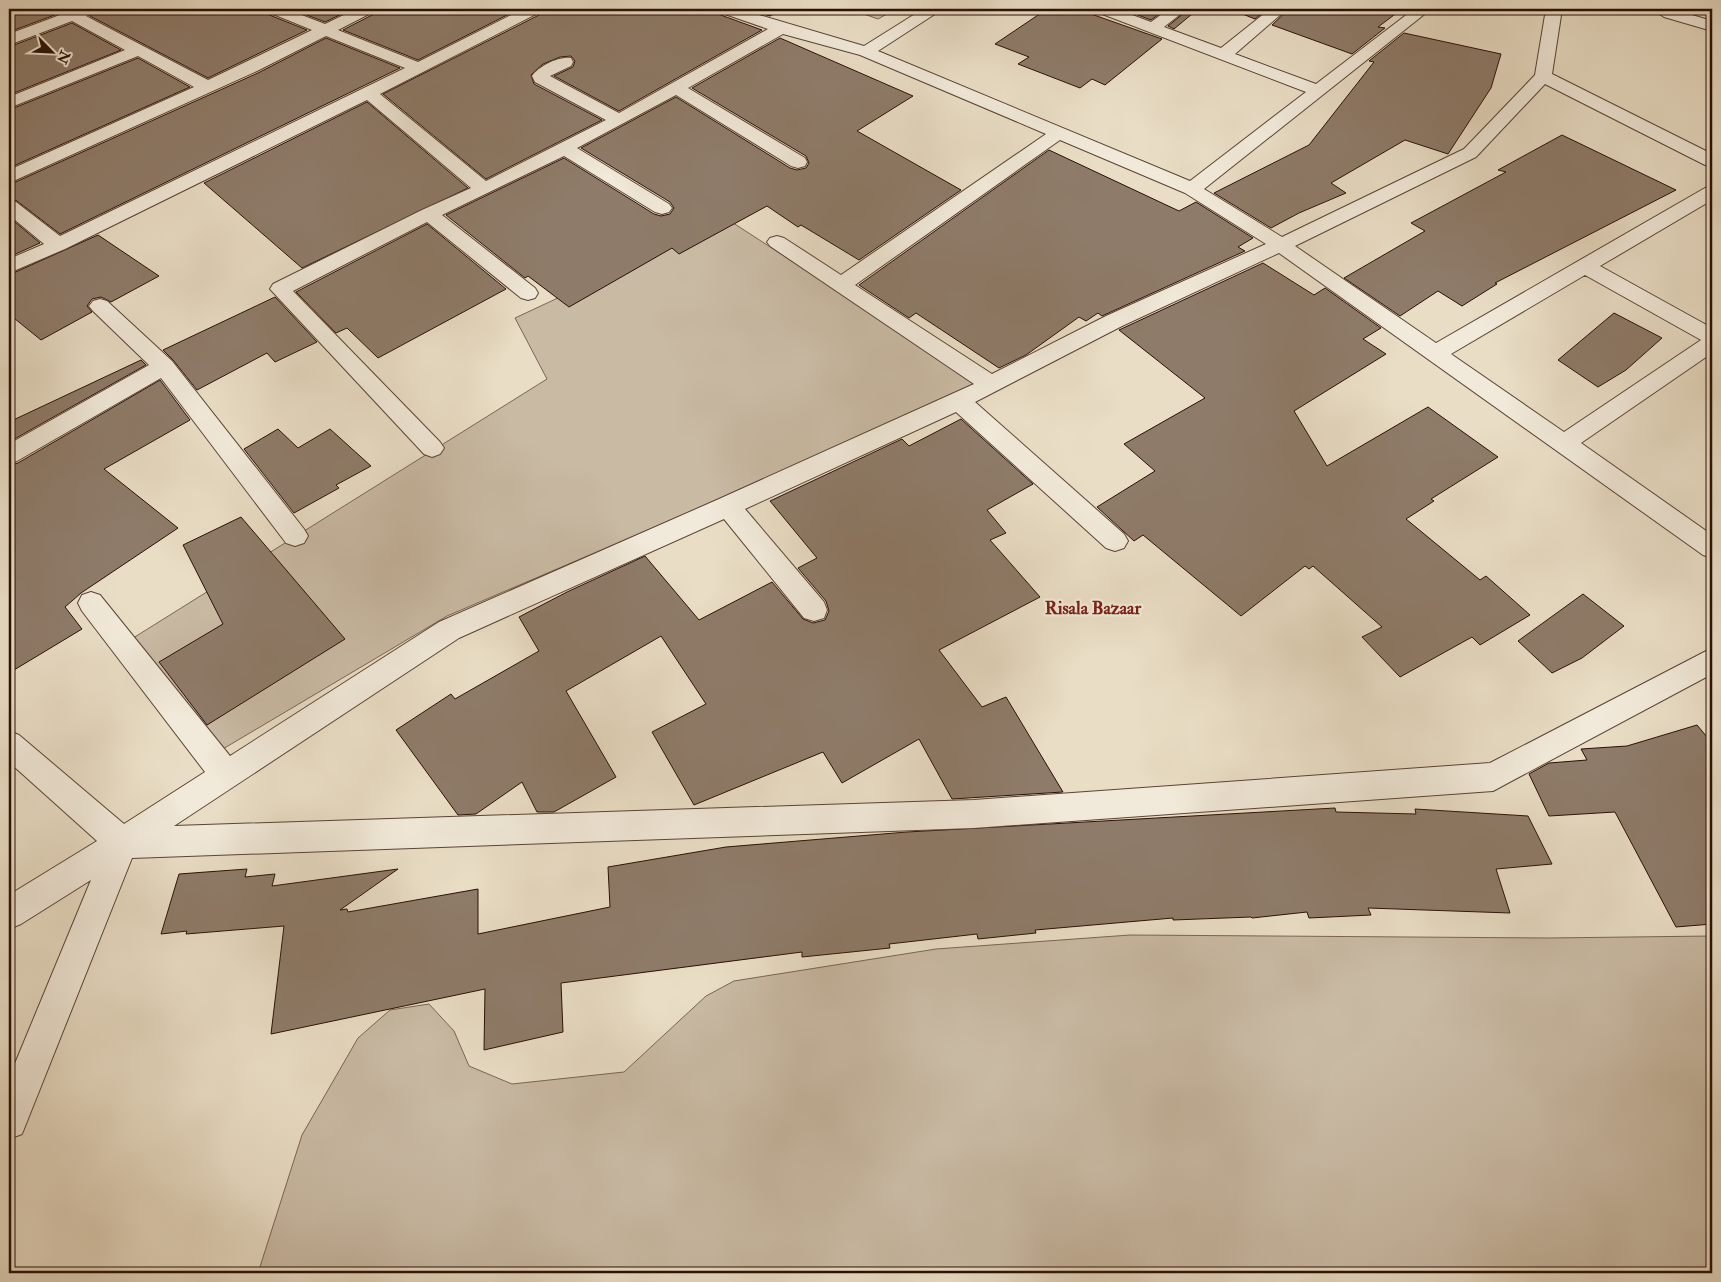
<svg xmlns="http://www.w3.org/2000/svg" width="1721" height="1282" viewBox="0 0 1721 1282" font-family="'IM FELL Double Pica',serif">
  <style>
    .green { fill: #c9baa4; stroke: #7a6554 }
    .building { fill: #8e7b69; stroke: #2b1005 }
    .lines { fill: none; stroke-linecap: round; stroke-linejoin: round }
    .minor-casing { stroke: #5a4335; stroke-width: 2 }
    .minor { fill: #f1e9d9; fill-rule: evenodd }
    .labels { text-anchor: middle; dominant-baseline: central; stroke-width: 4.5; stroke-linejoin: round; paint-order: stroke }
    .neighbourhood-label { font-size: 18px; font-weight: bold; fill: #7a1f14; stroke: #f1e9d9 }
  </style>
  <rect width="100%" height="100%" fill="#e9ddc5"/>
  <filter id="stains"><feTurbulence type="fractalNoise" baseFrequency=".004" numOctaves="4"/><feColorMatrix values="0 0 0 0 .2 0 0 0 0 .09 0 0 0 0 .02 0 0 0 .5 -.17"/></filter>
  <radialGradient id="worn" r=".72"><stop offset=".6" stop-color="#630" stop-opacity="0"/><stop offset="1" stop-color="#630" stop-opacity=".3"/></radialGradient>
  <g class="green">
    <polygon points="850,9 896,9 878,19"/>
    <polygon points="727,219 985,386 447,616 206,759 114,650 547,379 515,318"/>
    <polygon points="1130,935 1548,938 1712,936 1712,1273 258,1273 302,1135 358,1038 390,1010 429,1004 454,1031 469,1066 512,1084 624,1072 706,996 734,981 936,949"/>
  </g>
  <g class="building">
    <polygon points="9,9 71,9 9,32"/>
    <polygon points="99,9 263,9 267,14 307,30 208,78 90,16"/>
    <polygon points="291,9 352,9 325,22"/>
    <polygon points="378,9 519,9 418,60 343,30 374,14"/>
    <polygon points="545,9 714,9 718,14 762,30 619,111 554,76 573,67 575,61 571,56 560,57 543,64 531,75 534,84 602,120 486,179 383,94 541,14"/>
    <polygon points="745,9 782,9 770,16"/>
    <polygon points="1047,9 1077,9 1162,39 1105,85 1092,79 1080,88 1018,64 1029,57 995,44"/>
    <polygon points="1122,9 1166,9 1151,20"/>
    <polygon points="1189,9 1198,9 1174,29 1168,26"/>
    <polygon points="1241,9 1267,9 1255,19 1240,13"/>
    <polygon points="1289,9 1402,9 1378,27 1385,28 1352,54 1272,25"/>
    <polygon points="72,23 121,50 9,95 9,47"/>
    <polygon points="1404,33 1501,54 1491,88 1448,154 1405,140 1331,183 1346,193 1299,213 1271,228 1214,193 1309,145 1374,62 1369,61"/>
    <polygon points="326,38 400,68 60,234 17,201 9,198 9,185 258,73"/>
    <polygon points="780,38 913,96 857,131 961,190 859,260 801,225 798,227 767,206 679,254 672,248 569,307 528,276 525,278 446,215 564,158 654,214 661,216 670,214 674,208 670,202 581,148 676,97 790,168 797,170 806,168 809,163 806,156 692,88"/>
    <polygon points="138,58 190,87 9,168 9,110"/>
    <polygon points="367,102 468,188 302,268 204,183"/>
    <polygon points="1562,135 1676,190 1495,283 1497,284 1462,306 1438,291 1400,316 1344,278 1425,231 1411,223 1506,172 1498,170"/>
    <polygon points="1049,150 1179,211 1196,202 1253,238 1238,247 1245,251 1102,316 1098,313 1086,321 1079,317 1026,355 999,368 916,313 909,318 859,285"/>
    <polygon points="9,217 40,243 9,257"/>
    <polygon points="427,224 506,289 378,358 347,328 336,333 296,292"/>
    <polygon points="98,235 159,276 111,302 101,297 92,299 87,306 92,312 41,340 9,314 9,275"/>
    <polygon points="1263,263 1314,295 1325,288 1381,328 1363,339 1386,354 1294,411 1327,466 1428,407 1498,457 1431,499 1434,501 1406,519 1480,580 1486,576 1530,615 1480,645 1472,637 1400,677 1362,637 1382,627 1313,566 1309,569 1305,566 1241,616 1143,535 1134,541 1097,507 1155,471 1124,444 1205,398 1119,330"/>
    <polygon points="275,297 317,342 275,362 267,353 197,390 173,360 163,350"/>
    <polygon points="1614,313 1662,338 1626,370 1598,387 1558,360"/>
    <polygon points="141,360 146,365 9,442 9,422"/>
    <polygon points="160,380 190,420 104,469 178,528 81,593 65,607 82,629 9,673 9,466 18,463"/>
    <polygon points="961,419 1033,484 987,510 1006,533 990,540 1040,597 939,650 982,707 1006,697 1063,792 952,799 919,739 842,783 823,752 694,805 652,732 706,704 661,636 566,691 616,777 554,812 537,812 522,782 476,814 458,815 396,730 451,694 455,699 539,651 519,617 567,592 645,556 699,620 772,582 803,619 813,623 825,620 829,611 826,601 798,568 817,558 770,501 902,439 909,446"/>
    <polygon points="278,429 298,448 330,429 371,466 336,485 339,488 294,513 244,449"/>
    <polygon points="241,517 345,639 207,725 159,662 223,624 183,545"/>
    <polygon points="1583,594 1624,626 1582,658 1552,673 1518,641"/>
    <polygon points="1697,725 1712,743 1712,924 1676,927 1615,812 1549,816 1529,774 1549,763 1587,760 1581,749 1627,746"/>
    <polygon points="1335,808 1336,812 1416,814 1415,809 1528,816 1552,864 1496,869 1510,913 1368,908 1371,915 1309,918 1307,912 1252,918 1251,917 1173,920 1173,918 1035,930 1036,933 978,939 977,934 889,944 890,948 802,957 802,952 561,983 563,1032 484,1050 485,989 271,1034 284,926 186,934 187,931 161,934 179,874 247,869 245,877 275,874 272,886 398,869 340,910 347,909 348,912 478,889 478,934 610,907 608,867 726,847 907,832"/>
  </g>
  <g class="lines">
    <g class="minor-casing">
      <g id="minor">
        <path d="M76,9h21l-3,3 -8,4 122,64 104,-50 -44,-18 -3,-3h21l39,15 31,-15h20l-3,3 -35,18 80,32 105,-53h20l-3,3 -160,82 106,87 120,-61 -71,-38 -3,-6c7,-10 27,-20 39,-18l2,4 -2,4 -21,10 69,37 149,-84 -49,-17 -3,-3h23l125,37 59,-37h18l-3,3 -60,39 312,130 116,-89 -209,-80 -3,-3h22l35,13 18,-13h18l-23,18 57,21 49,-39h17l-52,45 81,30 98,-75h17l-227,180 78,48 182,-88 71,-74 11,-66h16l-10,65 160,80v12l-7,-1 -160,-81 -69,73 -181,89 141,97 269,-155 7,-2v14l-112,66 112,62v25l-131,90 131,92v23l-9,-3 -424,-302 -157,73 -147,76 149,132 4,7 -4,7 -9,3 -9,-3 -150,-136 -211,97 79,93 3,8 -3,8 -10,3 -10,-3 -80,-99 -265,119 -285,188 800,-26 516,-37 222,-115v26l-219,117 -519,37 -842,30 -110,276 -13,5v-61l82,-198 -70,44 -12,5v-34l88,-54 -88,-79v-31l10,4 105,89 81,-52 -123,-161 -4,-8 4,-8 9,-3 9,3 130,161 209,-134 280,-123 255,-115 -204,-138 -3,-4 3,-4 7,-2 7,2 57,37 205,-141 -186,-79 -77,-21 -95,54 117,70 2,4 -2,4 -7,2 -7,-2 -115,-71 -99,53 92,56 3,4 -3,4 -7,2 -7,-2 -91,-56 -122,59 93,73 3,5 -3,5 -7,2 -7,-2 -94,-76 -134,69 147,151 4,6 -4,6 -8,3 -8,-3 -154,-165 3,-5 149,-74 49,-22 -104,-88 -302,149 -56,24v-14l35,-15 -35,-29v-15l7,2 44,34 345,-168 -79,-32 -69,35 -248,112v-13l185,-83 -56,-31 -129,52v-11l116,-47 -53,-29 -63,24v-11zM1060,140l125,53 81,51 -160,72 -114,58 -137,-89zM1585,275l116,65 -137,92 -113,-78z"/>
        <polygon points="1652,9 1672,9 1712,21 1712,31 1664,17"/>
        <polygon points="100,299 107,301 172,361 304,529 308,536 304,543 295,546 286,543 161,378 17,461 9,464 9,444 149,365 93,311 89,306 93,301"/>
      </g>
    </g>
    <use href="#minor" class="minor"/>
  </g>
  <g class="labels">
    <g class="neighbourhood-label">
      <text x="1093" y="608">Risala Bazaar</text>
    </g>
  </g>
  <rect width="1721" height="1282" fill="none" stroke="#e9ddc5" stroke-width="30"/>
  <rect x="10" y="10" width="1701" height="1262" fill="none" stroke="#2b1005" stroke-width="2.5"/>
  <rect x="15" y="15" width="1691" height="1252" fill="none" stroke="#2b1005"/>
  <g transform="translate(52 52) rotate(114)" stroke="#f1e9d9" stroke-width="4" paint-order="stroke">
  <path d="M0-4L9 19L0 12L-9 19Z" fill="#2b1005"/>
  <text y="-8" font-size="14" font-weight="bold" text-anchor="middle" fill="#2b1005">N</text>
  </g>
  <rect width="100%" height="100%" filter="url(#stains)"/>
  <rect width="100%" height="100%" fill="url(#worn)"/>
</svg>
